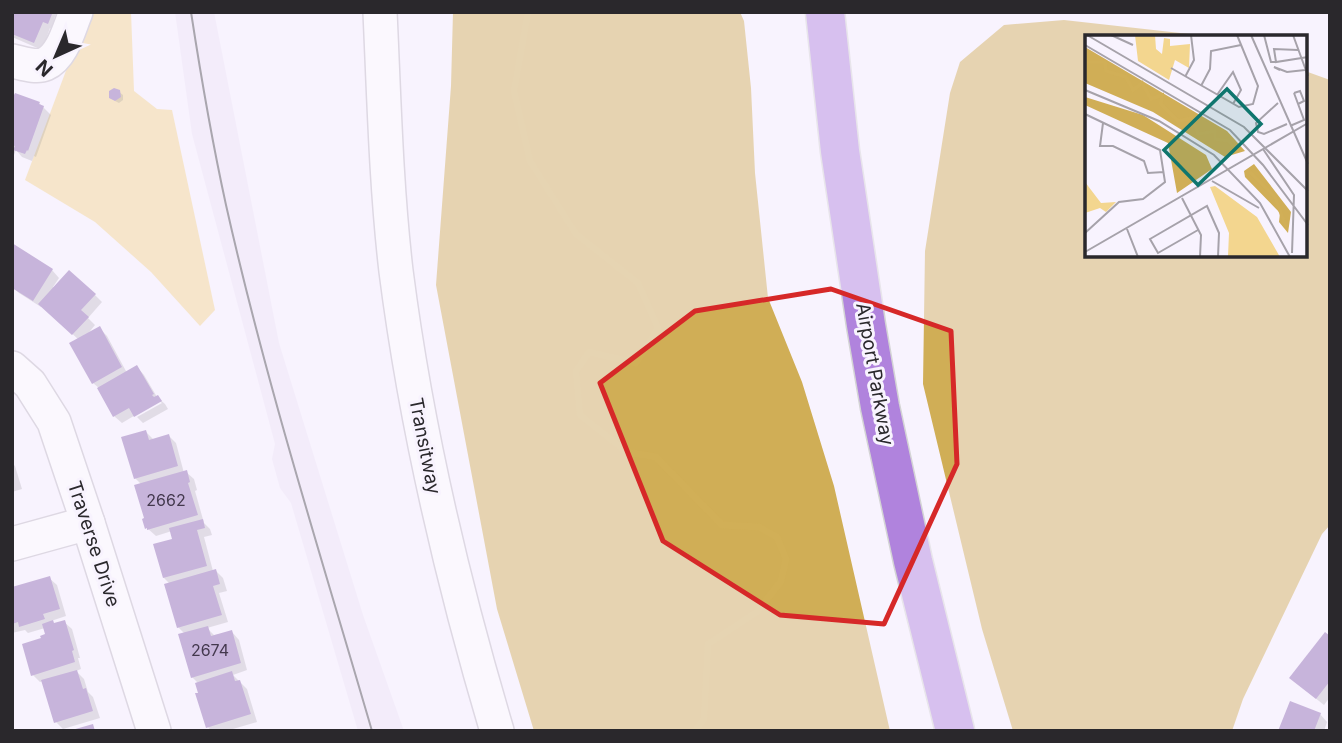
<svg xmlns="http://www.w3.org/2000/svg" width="1342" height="743" viewBox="0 0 1342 743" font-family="Inter,sans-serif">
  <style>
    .built { fill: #ede5f7 }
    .green { fill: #f3d68f }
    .forest { fill: #d0ae56 }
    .shadow { fill: #0003 }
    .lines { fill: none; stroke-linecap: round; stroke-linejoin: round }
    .stream { stroke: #d1af57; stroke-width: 7 }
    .building { fill: #8d69b1 }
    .minor-casing { stroke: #beb9c4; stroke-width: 36 }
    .highway-casing { stroke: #d4d4d5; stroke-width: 41 }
    .minor { stroke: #fff; stroke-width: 33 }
    .highway { stroke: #b083dd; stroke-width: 38 }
    .tram { stroke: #4b494e; stroke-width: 2 }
    .marked { fill: none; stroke: #d62828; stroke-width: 5; stroke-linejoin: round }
    .labels { text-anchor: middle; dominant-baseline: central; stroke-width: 6; stroke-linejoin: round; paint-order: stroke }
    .number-label { font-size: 16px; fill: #43384d }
    .street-label { font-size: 19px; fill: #2a282c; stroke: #f8f3fe }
    .inset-river { fill: none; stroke: #d1af57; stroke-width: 3.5 }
    .inset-road { fill: none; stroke: #a6a2aa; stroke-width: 2 }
    .view { fill: #0f766e; fill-opacity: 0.15; stroke: #0f766e; stroke-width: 3.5 }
    .inset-edge { fill: none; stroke: #2a282c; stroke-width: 3.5 }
  </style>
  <rect width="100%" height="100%" fill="#f8f3fe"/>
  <polygon class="built" points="175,12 214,12 279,343 363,615 404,731 358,731 291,503 280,488 272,459 275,444 192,134"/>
  <polygon class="green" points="88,12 131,12 134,91 157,109 172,110 215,310 200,326 151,272 95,222 25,180"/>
  <g class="forest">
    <polygon points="453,12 740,12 744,21 751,88 755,173 768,298 802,382 834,486 890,731 534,731 497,609 436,285 451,86"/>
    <polygon points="1064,20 1216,37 1086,37 1086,256 1305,256 1305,71 1330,80 1330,525 1322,534 1243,699 1232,731 1013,731 982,629 923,384 925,251 950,93 960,62 1004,25"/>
  </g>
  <g class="shadow">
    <polygon points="12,12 57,12 54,19 58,23 55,30 50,28 42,50 12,37"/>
    <polygon points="119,92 123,95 123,100 119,103 115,101"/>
    <polygon points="39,103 51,115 36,157 34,156 32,161 22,157 16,150 14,155 12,154 12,104"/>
    <polygon points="12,245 52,270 59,278 53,287 55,288 95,295 102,302 88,318 95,325 87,335 99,328 107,336 127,373 137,367 144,375 157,397 165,404 168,409 143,423 137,417 162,403 159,401 122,423 114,416 99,388 93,383 79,340 42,306 41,307 19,293 12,286 15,282 12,281"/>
    <polygon points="146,432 154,440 169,436 176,443 184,473 186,472 194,479 197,490 195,491 204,523 210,529 212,535 204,537 213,571 215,570 223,578 227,591 219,593 228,622 207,628 214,635 232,632 239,640 247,670 233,675 247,689 257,722 233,729 235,731 211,731 208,727 199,684 192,677 185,634 178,627 170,584 164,578 174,540 172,531 156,536 147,528 142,485 135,478"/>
    <polygon points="12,463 15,466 22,489 12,492"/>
    <polygon points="49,578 57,585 66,616 51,621 55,625 64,622 72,629 80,658 78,658 81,669 76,671 84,679 88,692 93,697 100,718 63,729 56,722 44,681 40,682 33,675 43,639 47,635 45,628 28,633 25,630 12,633 12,589"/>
    <polygon points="1330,638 1330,697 1324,705 1299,685"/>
    <polygon points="1320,714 1327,722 1324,731 1280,731"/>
  </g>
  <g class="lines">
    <polyline class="stream" points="528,12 514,91 530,161 576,234 638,283 658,328 636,363 589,352 576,371 580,415 627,452 656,457 722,525 759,527 777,537 786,559 781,581 757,612 708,644 704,719 695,731"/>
  </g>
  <g class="building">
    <polygon points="12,12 47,12 52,14 48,24 43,22 34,43 12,34"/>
    <polygon points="114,88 120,90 121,97 115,101 109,98 109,91"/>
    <polygon points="15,93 40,102 39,104 44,106 28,151 27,150 25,154 13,150 15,146 12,145 12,99"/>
    <polygon points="12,243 53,269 33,301 12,288 14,280 12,280"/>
    <polygon points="69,270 96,294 81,310 89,317 72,335 38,304"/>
    <polygon points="100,326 122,367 92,384 69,343"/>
    <polygon points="137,365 154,394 152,395 154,397 158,395 162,401 134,417 129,408 113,417 97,388"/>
    <polygon points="146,430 149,440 169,434 178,466 134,479 121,437"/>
    <polygon points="187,470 190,482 188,483 198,515 147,530 147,528 145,529 142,519 144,518 134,485"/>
    <polygon points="203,519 205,528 197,530 207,566 163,578 153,544 172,539 169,528"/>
    <polygon points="216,569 220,584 213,586 222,615 177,628 164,584"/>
    <polygon points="50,576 60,609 43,614 45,619 19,627 18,622 12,624 12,587"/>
    <polygon points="53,620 54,623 65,620 74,650 72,651 75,662 31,676 22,644 41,638 40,636 45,634 42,624"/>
    <polygon points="208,626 211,636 232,630 241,663 191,678 178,634"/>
    <polygon points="1325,632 1330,636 1330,681 1316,699 1289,678"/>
    <polygon points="77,670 83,689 86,688 93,711 54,723 41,680"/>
    <polygon points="232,671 235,681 240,680 251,714 206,728 195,693 198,693 195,683"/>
    <polygon points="1290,701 1321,713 1314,731 1278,731"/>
    <polygon points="93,724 95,731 72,731 72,730"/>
  </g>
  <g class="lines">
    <g class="minor-casing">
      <g id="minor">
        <path d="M380,12c4,86 6,173 16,259 20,156 56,309 101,460"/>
        <path d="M12,61c10,2 24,7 33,3 18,-8 24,-36 31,-52"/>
        <polyline points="12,368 30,384 54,422 88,523 154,731"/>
        <polyline points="12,544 88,523"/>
      </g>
    </g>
    <g class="highway-casing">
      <polyline id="highway" points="825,12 840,151 866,325 880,407 913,561 955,731"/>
    </g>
    <use href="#minor" class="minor"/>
    <use href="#highway" class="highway"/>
    <path class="tram" d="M191,12c10,65 21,129 35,193 40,178 95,351 146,526"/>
  </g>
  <path d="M0 0H1342V743H0ZM831,289l120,42 6,133 -73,160 -104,-9 -117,-74 -63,-158 95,-72z" fill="#f8f3fe" fill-opacity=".55" fill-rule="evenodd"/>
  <path class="marked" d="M831,289l120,42 6,133 -73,160 -104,-9 -117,-74 -63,-158 95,-72z"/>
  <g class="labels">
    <g class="number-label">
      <text x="166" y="500">2662</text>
      <text x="210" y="650">2674</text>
    </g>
    <g class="street-label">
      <text transform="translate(875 374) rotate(80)">Airport Parkway</text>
      <text transform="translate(425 446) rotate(79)">Transitway</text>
      <text transform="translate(94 544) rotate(72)">Traverse Drive</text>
    </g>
  </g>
  <g transform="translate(1085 35)">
    <rect width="222" height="222" fill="#f8f3fe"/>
    <path d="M50,0h20l1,14 6,5 2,-16 6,1v7l20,-2 -1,24 -14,-8 -6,20 -31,-19zM0,147l16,21 15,-1 -10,10 -6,-4 -15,5zM130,151l42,31 23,40h-59l7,-1 1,-23 -19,-46z" fill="#f3d68f"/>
    <path d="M0,12l142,84 18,20 -20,6 -72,-45 -68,-29zM0,62l58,18 63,40 6,14 -35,24 -9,-50 -83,-38zM169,129l37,48 -3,21 -9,-11 1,-9 -35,-36 -1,-6z" fill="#d0ae56"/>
    <path class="inset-river" d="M0,27h20l1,9 20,6 7,13 9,-7 9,16 11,-4 -1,9 17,17 14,-3 6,16 17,-3v8l13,2 10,10M165,137l25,25 11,30"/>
    <path class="inset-road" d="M2,0l157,92 64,64M26,0l22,10M166,0l57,129M179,0l7,27h5M208,0l15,41M0,10l145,85 33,35 45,60M213,15l-24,-1 2,13 32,-5M86,33l68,39 14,-3 5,-18 -21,-51M195,35l-6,-3 13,5 18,-2M100,42l9,-17 -3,-25M116,51l9,-17 1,-18 30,-6M0,55l74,31 55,34 46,48 30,54M209,58l6,-2 4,10 -6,3M132,60l16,-23 8,18 -8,14M193,68l-22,20 2,9 6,2 23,-10M0,79l75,36 5,32 -22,17 -24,3 -34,31M18,88l-3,23h13l31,15 4,12 16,-1M205,91l14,-6 -10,-27M178,114l31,46 -2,58M127,146l47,27M97,163l19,37 -1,22M42,194l11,28M113,195l-40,23 -8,-14 57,-33 12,27 -1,24M0,217l223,-129M104,222h29"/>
    <path class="view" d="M142,54l34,35 -63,61 -34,-35z"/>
    <rect width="222" height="222" class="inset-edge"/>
  </g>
  <rect width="1342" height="743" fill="none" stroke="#2a282c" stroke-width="28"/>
  <g transform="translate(56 56) rotate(224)" stroke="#f8f3fe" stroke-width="5" paint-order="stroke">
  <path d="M0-5L12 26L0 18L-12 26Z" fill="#2a282c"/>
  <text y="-10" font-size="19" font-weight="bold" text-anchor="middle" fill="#2a282c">N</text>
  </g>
</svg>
